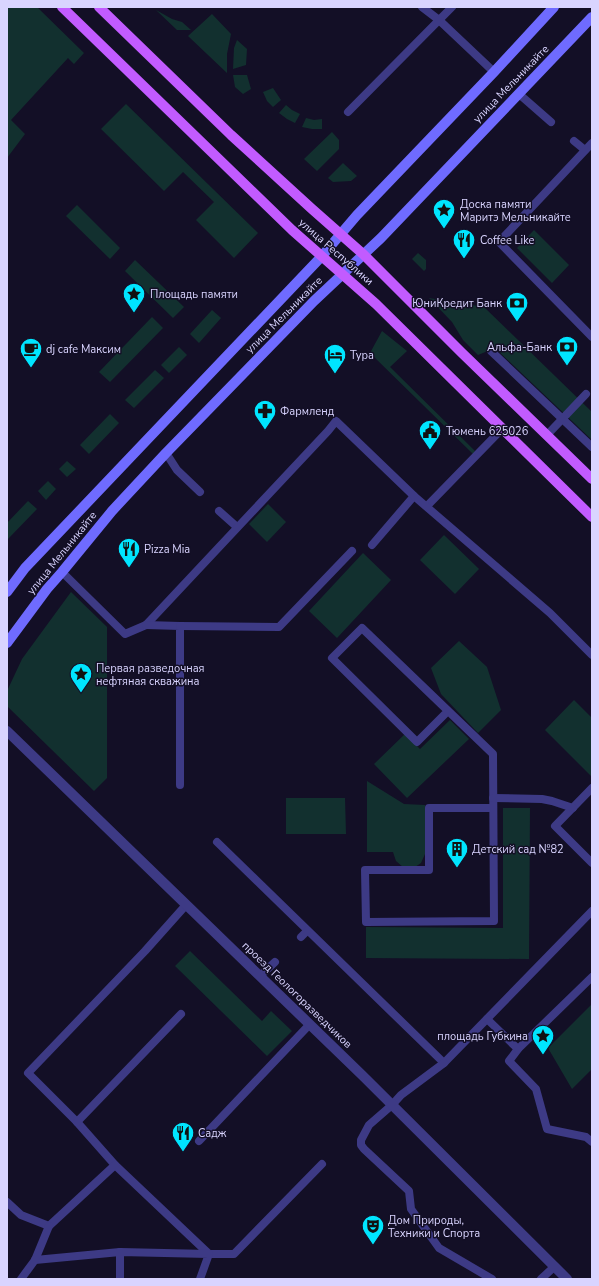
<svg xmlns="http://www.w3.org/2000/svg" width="599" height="1286" viewBox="0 0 599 1286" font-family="'Nunito Sans',sans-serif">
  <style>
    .green { fill: #12302f }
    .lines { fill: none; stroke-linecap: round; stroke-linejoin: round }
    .service { stroke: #3d3a85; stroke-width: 8 }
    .minor { stroke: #3d3a85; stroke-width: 10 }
    .secondary { stroke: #6f6bff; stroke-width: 10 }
    .primary { stroke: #c25bff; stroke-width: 10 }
    .labels { text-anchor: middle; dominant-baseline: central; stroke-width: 3; stroke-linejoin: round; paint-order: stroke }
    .street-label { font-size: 11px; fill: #d9d4ff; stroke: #130f26 }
    .poi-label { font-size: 11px; fill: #d9d4ff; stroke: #130f26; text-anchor: start }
  </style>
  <rect width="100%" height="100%" fill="#130f26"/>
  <g class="green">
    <polygon points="7,7 37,7 84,53 74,64 68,58 11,120 25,134 7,158"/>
    <polygon points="156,10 172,19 182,22 191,30 177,30"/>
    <polygon points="212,14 231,34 227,54 227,73 188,36"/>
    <polygon points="237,40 247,49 246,65 233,69 234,48"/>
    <polygon points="233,75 247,75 251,89 243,94 235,87"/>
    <polygon points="273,88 281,100 273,107 267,101 263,92"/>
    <polygon points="126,104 258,233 234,258 196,220 214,202 183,172 164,191 101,129"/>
    <polygon points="286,105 292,110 300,114 295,123 287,119 279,113"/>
    <polygon points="306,118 314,120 322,119 322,129 312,129 302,127"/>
    <polygon points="332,132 339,140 339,149 317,171 304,159"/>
    <polygon points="343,163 357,176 351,181 333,182 328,178"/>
    <polygon points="77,205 120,248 110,259 66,216"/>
    <polygon points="534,230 569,265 552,283 517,248"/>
    <polygon points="418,253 426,260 426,269 424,271 412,259"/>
    <polygon points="135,260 184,307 173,318 125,271"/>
    <polygon points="429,298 484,307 592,412 592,440 495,348 478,355 463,340 452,322"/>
    <polygon points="212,310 221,318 199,343 190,334"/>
    <polygon points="152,317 163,328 110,382 99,372"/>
    <polygon points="382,331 407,351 390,367 475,451 473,454 370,353"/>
    <polygon points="179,347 187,355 169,373 161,365"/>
    <polygon points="155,370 164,378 134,408 125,400"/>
    <polygon points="110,414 119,423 89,454 80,445"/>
    <polygon points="67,461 76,469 67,477 59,469"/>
    <polygon points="48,481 56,489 46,500 38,491"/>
    <polygon points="28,501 37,509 7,540 7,523"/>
    <polygon points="268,504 286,522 267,542 249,524"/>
    <polygon points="444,535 479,569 455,594 420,560"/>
    <polygon points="363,553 391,580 337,638 309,611"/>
    <polygon points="71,592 107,627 107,778 94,791 7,706 7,691 22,659"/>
    <polygon points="459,641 487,667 501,710 478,733 441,694 431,668"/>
    <polygon points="574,700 592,718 592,777 545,730"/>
    <polygon points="450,720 469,739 407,798 374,764 405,734 420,749"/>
    <polygon points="367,781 404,804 425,805 425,854 421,863 415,867 403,867 396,861 393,852 367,852"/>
    <polygon points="286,798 345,798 346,834 286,834"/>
    <polygon points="503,808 530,808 529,959 366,958 366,927 503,928"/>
    <polygon points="190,951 262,1021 271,1011 292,1031 267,1056 175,966"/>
    <polygon points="592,1004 592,1069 572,1089 548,1048"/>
  </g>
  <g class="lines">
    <g class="service">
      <polyline points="422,7 439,20 494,72"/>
      <polyline points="519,94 551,122"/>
      <polyline points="348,112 452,7"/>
      <polyline points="574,141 585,150"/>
      <polyline points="592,143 499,242 592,337"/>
      <polyline points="491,351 592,447"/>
      <polyline points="547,435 586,394"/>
      <polyline points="166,453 177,470 200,492"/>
      <polyline points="427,506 502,429"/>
      <polyline points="219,511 237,527"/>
      <polyline points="372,545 414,496"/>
      <polyline points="62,572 125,634 146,625 328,431 336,421 414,496 550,613 592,655"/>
      <polyline points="146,625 180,626 180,785"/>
      <polyline points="180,626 279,627 352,551"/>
      <polyline points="448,711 417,742 332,658 362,628 493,754 494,921 366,922 365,870 429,870 429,808 493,808"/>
      <polyline points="592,788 555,826 592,863"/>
      <polyline points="493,798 542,799 552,801 573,808"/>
      <polyline points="217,842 444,1063 592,911"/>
      <polyline points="186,905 145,951 28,1073 77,1122 115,1165 209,1254 234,1254 322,1164"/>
      <polyline points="301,937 307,931"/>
      <polyline points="260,976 275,962"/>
      <polyline points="592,977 518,1049 509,1061 536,1089 547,1129 586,1137 592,1142"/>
      <polyline points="487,1019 518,1049"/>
      <polyline points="444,1063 401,1095 392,1105 369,1125 361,1140 361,1145 364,1149 409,1191 411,1209 439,1248 492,1279"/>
      <polyline points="77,1122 181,1014"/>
      <polyline points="199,1141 310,1024"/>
      <polyline points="7,1202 21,1215 49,1226 115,1165"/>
      <polyline points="35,1260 120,1252"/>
      <polyline points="21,1279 35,1260 49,1226"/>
      <polyline points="120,1279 120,1252 209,1254 200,1279"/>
      <polyline points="541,1279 554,1267"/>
    </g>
    <polyline class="minor" points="7,731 362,1075 567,1279"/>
    <g class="secondary">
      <polyline points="7,592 25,568 322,256 357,215 494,72 554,7"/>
      <polyline points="7,643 47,589 62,572 112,511 166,453 314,301 381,238 592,17"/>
    </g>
    <g class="primary">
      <polyline points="62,7 292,230 376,304 592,517"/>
      <polyline points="99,7 231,135 312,209 363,254 462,353 592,479"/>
    </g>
  </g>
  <defs>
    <g id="sight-pin" transform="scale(1.15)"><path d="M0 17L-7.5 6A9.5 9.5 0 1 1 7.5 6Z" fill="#00e5ff" stroke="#130f26"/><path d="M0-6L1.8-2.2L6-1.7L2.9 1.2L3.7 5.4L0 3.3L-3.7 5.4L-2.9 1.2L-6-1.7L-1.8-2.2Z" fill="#111"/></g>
    <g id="restaurant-pin" transform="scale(1.15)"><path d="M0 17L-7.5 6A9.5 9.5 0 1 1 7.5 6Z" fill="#00e5ff" stroke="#130f26"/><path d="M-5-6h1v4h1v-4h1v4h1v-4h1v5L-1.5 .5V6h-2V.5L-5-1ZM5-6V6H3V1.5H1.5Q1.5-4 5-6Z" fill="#111"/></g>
    <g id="bank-pin" transform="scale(1.15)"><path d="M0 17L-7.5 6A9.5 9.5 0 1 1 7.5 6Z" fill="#00e5ff" stroke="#130f26"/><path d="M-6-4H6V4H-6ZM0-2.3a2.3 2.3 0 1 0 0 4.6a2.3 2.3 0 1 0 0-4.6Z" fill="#111"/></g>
    <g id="cafe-pin" transform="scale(1.15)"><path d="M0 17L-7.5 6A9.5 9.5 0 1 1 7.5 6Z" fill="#00e5ff" stroke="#130f26"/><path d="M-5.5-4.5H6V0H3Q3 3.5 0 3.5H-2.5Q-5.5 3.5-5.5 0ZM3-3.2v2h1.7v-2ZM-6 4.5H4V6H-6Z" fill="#111"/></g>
    <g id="hotel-pin" transform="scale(1.15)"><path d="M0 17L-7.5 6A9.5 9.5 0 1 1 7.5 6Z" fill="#00e5ff" stroke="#130f26"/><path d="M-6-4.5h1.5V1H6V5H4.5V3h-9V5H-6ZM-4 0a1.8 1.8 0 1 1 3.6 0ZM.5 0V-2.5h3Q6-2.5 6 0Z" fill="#111"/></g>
    <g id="pharmacy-pin" transform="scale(1.15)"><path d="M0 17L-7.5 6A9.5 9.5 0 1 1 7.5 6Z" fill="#00e5ff" stroke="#130f26"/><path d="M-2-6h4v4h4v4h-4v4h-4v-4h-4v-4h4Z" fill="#111"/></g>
    <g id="civic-pin" transform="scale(1.15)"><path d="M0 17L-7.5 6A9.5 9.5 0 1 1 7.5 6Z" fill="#00e5ff" stroke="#130f26"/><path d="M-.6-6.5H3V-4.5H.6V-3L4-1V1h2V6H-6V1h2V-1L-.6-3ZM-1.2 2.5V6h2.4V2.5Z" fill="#111"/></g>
    <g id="building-pin" transform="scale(1.15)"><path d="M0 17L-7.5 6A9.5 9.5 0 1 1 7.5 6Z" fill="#00e5ff" stroke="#130f26"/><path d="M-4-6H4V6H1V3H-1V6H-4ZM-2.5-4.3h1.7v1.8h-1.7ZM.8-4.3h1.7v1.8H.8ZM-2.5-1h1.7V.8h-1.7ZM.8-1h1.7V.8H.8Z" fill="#111"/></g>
    <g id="theatre-pin" transform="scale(1.15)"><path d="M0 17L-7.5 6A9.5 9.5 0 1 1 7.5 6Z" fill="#00e5ff" stroke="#130f26"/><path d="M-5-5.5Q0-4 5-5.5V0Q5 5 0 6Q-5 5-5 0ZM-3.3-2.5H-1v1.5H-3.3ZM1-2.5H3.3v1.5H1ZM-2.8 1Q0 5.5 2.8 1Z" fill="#111"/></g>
  </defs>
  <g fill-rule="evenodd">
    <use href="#sight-pin" x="444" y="210"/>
    <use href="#restaurant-pin" x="464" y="240"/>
    <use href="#sight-pin" x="134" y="294"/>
    <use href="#bank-pin" x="517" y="303"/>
    <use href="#bank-pin" x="567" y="347"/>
    <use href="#cafe-pin" x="31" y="349"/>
    <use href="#hotel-pin" x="335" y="355"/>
    <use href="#pharmacy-pin" x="265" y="411"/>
    <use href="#civic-pin" x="430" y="431"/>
    <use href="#restaurant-pin" x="129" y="549"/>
    <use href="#sight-pin" x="81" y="674"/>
    <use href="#building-pin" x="457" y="849"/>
    <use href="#sight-pin" x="543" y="1036"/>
    <use href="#restaurant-pin" x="183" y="1133"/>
    <use href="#theatre-pin" x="373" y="1226"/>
  </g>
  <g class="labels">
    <g class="street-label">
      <text transform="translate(511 84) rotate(-46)">улица Мельникайте</text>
      <text transform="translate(336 252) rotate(41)">улица Республики</text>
      <text transform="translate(284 315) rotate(-45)">улица Мельникайте</text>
      <text transform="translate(62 553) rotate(-51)">улица Мельникайте</text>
      <text transform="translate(297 995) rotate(44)">проезд Геологоразведчиков</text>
    </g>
    <g class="poi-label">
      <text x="460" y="204">Доска памяти<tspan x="460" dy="13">Маритэ Мельникайте</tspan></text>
      <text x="480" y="240">Coffee Like</text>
      <text x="150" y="294">Площадь памяти</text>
      <text x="502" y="303" text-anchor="end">ЮниКредит Банк</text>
      <text x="552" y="347" text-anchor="end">Альфа-Банк</text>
      <text x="46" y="349">dj cafe Максим</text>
      <text x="350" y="355">Тура</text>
      <text x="280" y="411">Фармленд</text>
      <text x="446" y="431">Тюмень 625026</text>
      <text x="144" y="549">Pizza Mia</text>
      <text x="96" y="668">Первая разведочная<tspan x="96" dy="13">нефтяная скважина</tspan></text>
      <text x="472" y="849">Детский сад №82</text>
      <text x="528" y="1036" text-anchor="end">площадь Губкина</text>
      <text x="198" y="1133">Садж</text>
      <text x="388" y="1220">Дом Природы,<tspan x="388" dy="13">Техники и Спорта</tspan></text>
    </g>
  </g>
  <rect width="599" height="1286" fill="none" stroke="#d9d4ff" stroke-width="16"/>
</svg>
